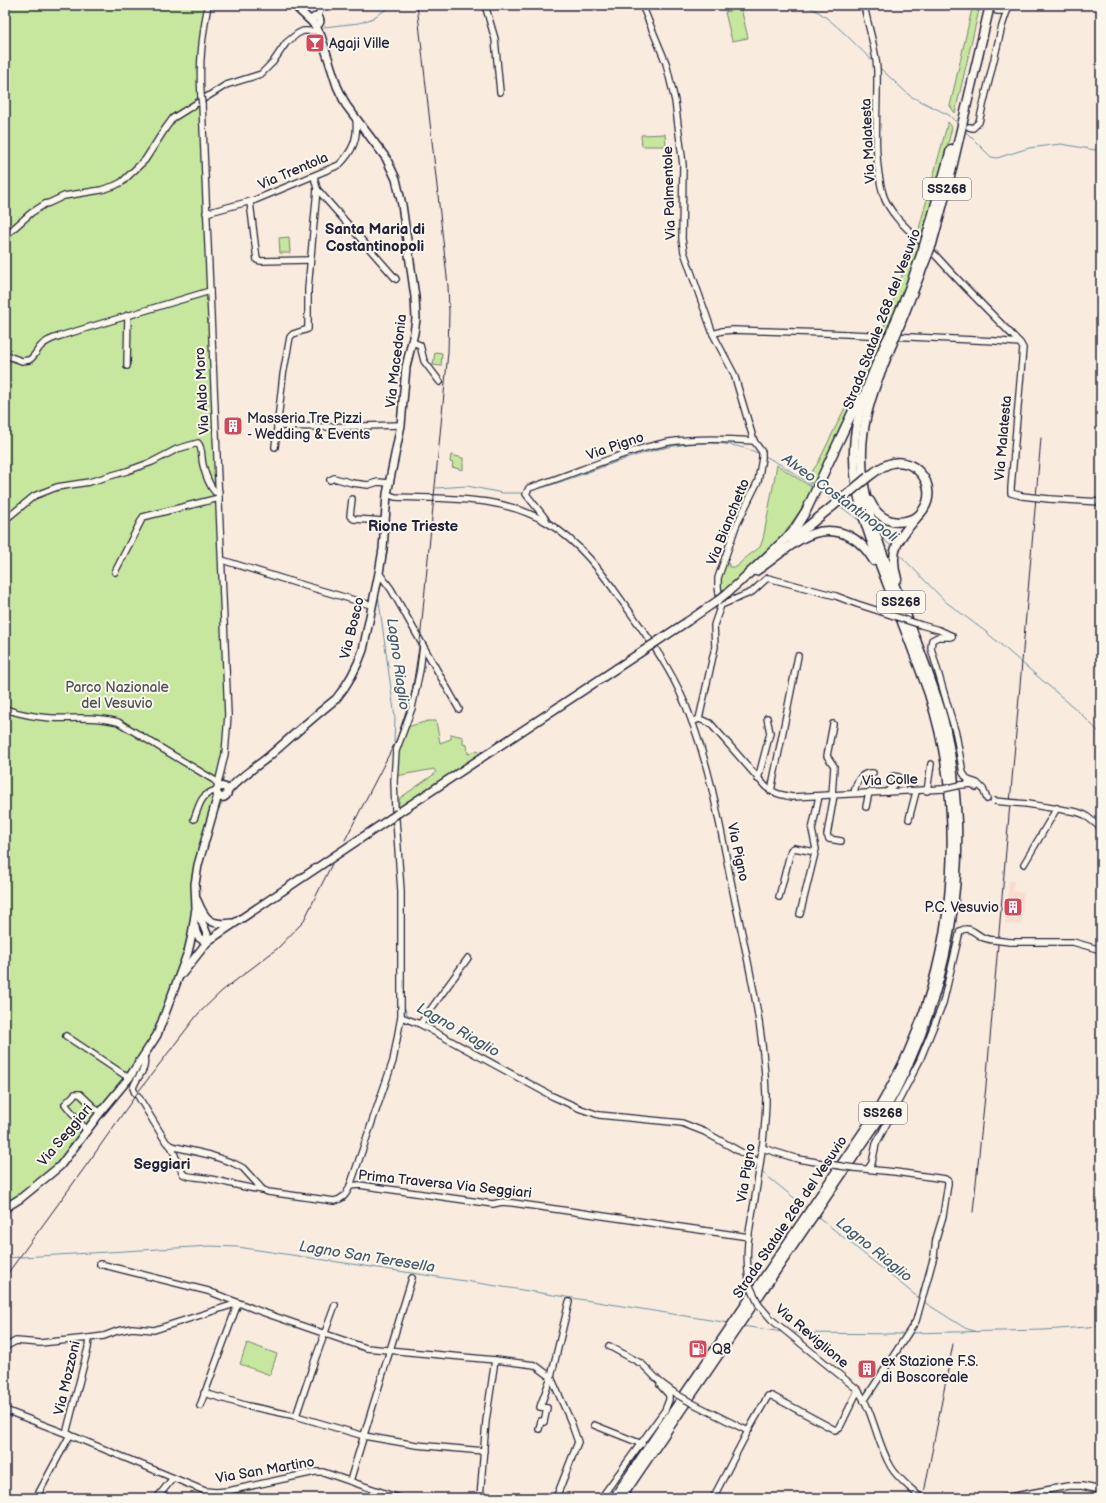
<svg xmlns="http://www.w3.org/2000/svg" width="1106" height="1503" viewBox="0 0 1106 1503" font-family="'Balsamiq Sans',sans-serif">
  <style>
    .built { fill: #f8ddcf }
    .green { fill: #c7e79f; stroke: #74846d }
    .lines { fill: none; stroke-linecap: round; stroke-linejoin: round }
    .stream { stroke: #6292a2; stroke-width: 1 }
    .minor-tunnel { stroke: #cfc3be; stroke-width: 5.5; stroke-dasharray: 5.5 3; stroke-linecap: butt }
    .minor-casing { stroke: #22223b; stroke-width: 8 }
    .major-casing { stroke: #22223b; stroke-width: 10 }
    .highway-casing { stroke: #22223b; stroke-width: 11 }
    .minor { stroke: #fbf7ec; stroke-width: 5.5 }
    .major { stroke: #fbf7ec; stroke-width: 7 }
    .highway { stroke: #fbf7ec; stroke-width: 8 }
    .rail { stroke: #22223b; stroke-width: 1 }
    .minor-bridge-casing { stroke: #22223b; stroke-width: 8; stroke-linecap: butt }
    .major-bridge-casing { stroke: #22223b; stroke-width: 10; stroke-linecap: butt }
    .highway-bridge-casing { stroke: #22223b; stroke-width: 11; stroke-linecap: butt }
    .minor-bridge { stroke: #fbf7ec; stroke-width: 5.5 }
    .major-bridge { stroke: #fbf7ec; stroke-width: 7 }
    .highway-bridge { stroke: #fbf7ec; stroke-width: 8 }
    .labels { text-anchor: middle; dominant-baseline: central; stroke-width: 4; stroke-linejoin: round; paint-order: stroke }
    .shield { fill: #fbf7ec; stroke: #636270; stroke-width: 1 }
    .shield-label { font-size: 13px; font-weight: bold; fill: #22223b }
    .poi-label { font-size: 14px; fill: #22223b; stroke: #fbf7ec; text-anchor: start }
    .street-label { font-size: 14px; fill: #22223b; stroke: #fbf7ec }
    .park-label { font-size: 14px; fill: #4b5354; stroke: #fbf7ec }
    .neighbourhood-label { font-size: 15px; font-weight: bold; fill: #22223b; stroke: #fbf7ec }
    .water-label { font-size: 15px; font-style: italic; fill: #425a6f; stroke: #fbf7ec }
  </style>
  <rect width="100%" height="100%" fill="#faebdf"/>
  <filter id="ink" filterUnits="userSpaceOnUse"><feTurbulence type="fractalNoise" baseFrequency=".025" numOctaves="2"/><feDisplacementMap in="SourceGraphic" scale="8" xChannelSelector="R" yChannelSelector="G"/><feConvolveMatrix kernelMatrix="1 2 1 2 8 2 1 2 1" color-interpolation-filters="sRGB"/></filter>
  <g filter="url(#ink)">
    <polygon class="built" points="1009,880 1014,881 1013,891 1024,893 1021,925 1005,924"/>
    <g class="green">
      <polygon points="5,5 211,5 202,46 202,82 228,742 223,781 226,795 211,824 206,843 197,889 184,975 177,988 158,1039 148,1055 116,1100 101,1116 61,1169 33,1194 31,1193 5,1206"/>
      <polygon points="741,8 748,38 732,41 725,12"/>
      <polygon points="972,9 979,10 955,113 950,106"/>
      <polygon points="948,122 952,127 938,186 922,241 917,236"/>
      <polygon points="665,134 666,146 642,146 641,135"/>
      <polygon points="289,237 290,253 280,253 279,238"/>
      <polygon points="914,241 920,247 887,332 882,332"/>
      <polygon points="878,340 883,340 815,485 806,480 818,463"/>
      <polygon points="435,352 442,353 441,366 433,365"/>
      <polygon points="451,455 463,458 463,470 452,467 453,463 450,462"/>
      <path d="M777,465l36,23c-20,41 -56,77 -91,105 -3,-13 -1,-18 3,-30l4,1v3h8c4,-7 17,-15 23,-20l3,-8z"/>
      <polygon points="428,721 436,721 440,743 451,739 451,734 463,737 463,744 467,745 468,754 478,750 480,756 397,810 400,798 436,773 434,769 396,776 398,751 407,727"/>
      <polygon points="247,1343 277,1354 270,1375 240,1364"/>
    </g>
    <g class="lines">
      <g class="stream">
        <path d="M805,5c25,10 50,40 70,58"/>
        <polyline points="324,27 359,23 371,19 393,5"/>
        <polyline points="880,68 910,96 949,115 958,124"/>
        <polyline points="964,130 991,157 997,158 1029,148 1061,144 1101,151"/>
        <polyline points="765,456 783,466 813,486"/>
        <polyline points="436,488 467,486 503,493 523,493"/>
        <polyline points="819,490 834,501"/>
        <path d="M530,491c73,-18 156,-71 230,-37"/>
        <polyline points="840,506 861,522"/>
        <polyline points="881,537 892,547"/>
        <polyline points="899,554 946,602 986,632 1078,711 1101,734"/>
        <polyline points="378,594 395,718 394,742"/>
        <polyline points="404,1006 407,1014 413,1019"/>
        <polyline points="519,1075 560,1097"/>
        <polyline points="598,1112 619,1114"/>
        <polyline points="684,1121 706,1129 746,1152"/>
        <polyline points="762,1172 808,1209"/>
        <polyline points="817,1216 920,1299"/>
        <polyline points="5,1258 210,1246 238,1247 478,1283 729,1323"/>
        <polyline points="924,1302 965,1328 977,1332"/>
        <polyline points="742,1326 783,1332"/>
        <polyline points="792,1333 905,1334"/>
        <polyline points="910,1333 1044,1330 1101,1326"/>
      </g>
      <polyline class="minor-tunnel" points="979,7 997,11"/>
      <g class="minor-casing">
        <g id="minor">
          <polyline points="485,5 495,39 500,92"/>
          <polyline points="642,5 666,63 675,101 683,165 682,239 684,252 713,334 734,374 754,441 762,452 762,458 758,481 736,526 718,578 718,587 721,605 714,625 715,647 699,719 692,722"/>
          <path d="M864,5c4,22 12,43 13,65 1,40 -5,85 6,124 8,26 38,45 55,64 26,29 55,57 82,85"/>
          <polyline points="970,5 979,7"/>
          <polyline points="5,8 8,5"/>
          <polyline points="997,11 1007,11"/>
          <polyline points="318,17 321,5"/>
          <path d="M201,96c-2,-34 1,-58 7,-91"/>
          <polyline points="202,104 228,715 225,754 217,788"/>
          <polyline points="969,127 973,128 979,122 1002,26 1009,5"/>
          <polyline points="317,189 396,279"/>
          <polyline points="250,202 257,260 261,261 310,260"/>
          <path d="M206,213l49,-13 84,-35c14,-14 19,-26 17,-46"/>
          <polyline points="5,236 31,213 45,204 49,203 64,196 101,190 114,186 122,182 145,160 165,129 173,118 226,85 261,74 273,62 286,43 297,34 303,31 317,31"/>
          <polyline points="713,334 722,331 733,330 825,333 996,341 1020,343 1023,348 1011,488 1011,493 1022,496"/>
          <polyline points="412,342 420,345 424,361 440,382"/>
          <path d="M5,355l17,6 7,-1c5,-3 7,-8 11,-13 5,-6 12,-8 20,-11l150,-45"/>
          <polyline points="127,366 128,315"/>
          <polyline points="277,426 324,427 401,425"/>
          <polyline points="275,447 283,375 290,337 293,334 308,329 308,289 317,189 314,176"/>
          <polyline points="330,480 334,478 352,483 368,485 378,482 389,483"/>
          <path d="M387,494l8,3c52,2 106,-2 153,26 32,20 53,48 74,78 20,28 41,56 56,87 32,67 42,141 57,213 14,65 29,128 31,194 0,35 -6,69 -11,103 -6,31 -11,57 -5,88"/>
          <polyline points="352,499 350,516 354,519 385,521"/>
          <polyline points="1049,499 1101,502"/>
          <path d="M5,520l29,-24 23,-9 32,-5 38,-11 25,-9 25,-13 21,-6c5,5 3,15 5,22 2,8 6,20 12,27h4"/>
          <path d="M547,522l-2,-4 -19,-24 3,-6c46,-14 93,-37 140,-46 28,-4 57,-3 85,-1"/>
          <polyline points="222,560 296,583 371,605"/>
          <polyline points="115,572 143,517 219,498"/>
          <polyline points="379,573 391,589 459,709"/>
          <polyline points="721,605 752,592 765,580 768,578 836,596 857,604 879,611"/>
          <polyline points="921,625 939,630 952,636"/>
          <polyline points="952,636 950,637 938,637 932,640 931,648 956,734 963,773 968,780 977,783 983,789 987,799"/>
          <path d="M5,709c15,5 30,8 46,9 22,1 45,-2 67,4l96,58 4,4"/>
          <path d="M699,719l11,4 56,64c8,7 17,8 26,10l151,-8"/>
          <polyline points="758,779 770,733 767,718"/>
          <polyline points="961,785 972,784 976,787"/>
          <polyline points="771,791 798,656"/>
          <polyline points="927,791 931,764"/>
          <polyline points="887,792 900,778 899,777 893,776"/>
          <path d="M854,793c2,-11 6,-21 19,-20"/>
          <polyline points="832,795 834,766 827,756 833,724"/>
          <polyline points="834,795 827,835 829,839 841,841"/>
          <polyline points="1027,804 1077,812 1085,815 1101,828"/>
          <polyline points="866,807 869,792"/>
          <polyline points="395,810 394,781 396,751 412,708 420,670 423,646"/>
          <path d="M194,819c6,-15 6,-24 22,-29"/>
          <polyline points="909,819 916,792"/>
          <polyline points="1024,864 1057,808"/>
          <polyline points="779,897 791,850 794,848 815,852"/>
          <polyline points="800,914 816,849 812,830 819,796"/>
          <polyline points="1010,942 1073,942 1101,950"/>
          <polyline points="401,1017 420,1024 468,958"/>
          <polyline points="420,1024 552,1096 581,1109 599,1115 682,1123 705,1132 760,1163"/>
          <polyline points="66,1036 129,1078"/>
          <path d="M135,1093l-2,-5c4,-13 14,-16 11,-31"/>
          <path d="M138,1096l28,46 5,4 39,9 23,8 10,5 20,22 5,2 66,9c9,-2 12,-6 16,-15l43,-125 8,-44v-126l-5,-71"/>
          <polyline points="87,1131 65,1104 75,1094 80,1094 100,1113"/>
          <path d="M171,1146l12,28c6,4 14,2 21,4 20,3 39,10 59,12"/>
          <polyline points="762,1148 798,1159 834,1165"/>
          <polyline points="854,1168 895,1172 945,1179 948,1181 948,1184 943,1216 936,1239 934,1256 916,1321 864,1401"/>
          <path d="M868,1169l4,-6 4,-19 44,-84 23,-57 17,-72c10,-6 15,3 24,7 3,1 7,2 10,2"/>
          <polyline points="350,1186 359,1185 493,1204 502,1202 513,1203 749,1237"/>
          <polyline points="100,1264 208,1291 262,1312 366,1348 495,1360"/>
          <path d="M759,1305l13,15 85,69c17,22 19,53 34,78 7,12 20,21 30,31"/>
          <polyline points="89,1338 104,1336 117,1331 132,1328 154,1330 238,1303"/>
          <polyline points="609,1346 642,1364 661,1383 676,1394"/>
          <polyline points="5,1347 16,1341 40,1343 89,1338 88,1348 67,1430 67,1434 70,1435"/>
          <polyline points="204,1393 248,1406 296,1416 364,1436 416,1445 484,1451"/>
          <polyline points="692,1403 748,1431"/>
          <polyline points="200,1406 238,1303"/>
          <polyline points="5,1410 67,1434"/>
          <polyline points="296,1416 312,1368 335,1305"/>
          <polyline points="594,1425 642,1444"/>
          <polyline points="539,1429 541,1421 544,1422 547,1408 540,1407 551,1377 569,1302"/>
          <polyline points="70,1435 205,1491 216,1492 228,1491 315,1472 323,1472 399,1498"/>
          <polyline points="350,1481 412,1278"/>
          <polyline points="36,1498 70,1435"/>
          <polyline points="157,1498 173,1478"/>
          <polyline points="480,1498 486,1421 495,1360 535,1365 551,1377 571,1422 578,1442 556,1498"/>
          <polyline points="601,1498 665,1410 669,1400 669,1395 660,1385 661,1383"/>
          <polyline points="713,1498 748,1431 768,1396 772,1396 835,1430 840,1427 858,1390"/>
          <polyline points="1004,1498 1068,1486 1082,1486 1101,1490"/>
        </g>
      </g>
      <g class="major-casing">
        <g id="major">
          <polyline points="296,5 298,9 312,22"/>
          <circle cx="316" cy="21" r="4"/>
          <polyline points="727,593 742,580"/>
          <polyline points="688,621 717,601"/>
          <circle cx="222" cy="792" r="5.5"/>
          <path d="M227,792c11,-14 26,-23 40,-34 23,-20 45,-40 69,-59 12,-15 21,-31 27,-49l16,-77 4,-24 4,-55 14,-69 5,-58 8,-34 2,-14 -1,-22 -13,-92 -6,-26 -10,-21 -40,-53 -9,-19 -16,-50 -6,-11"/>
          <polyline points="398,813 617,668"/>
          <path d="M197,900c8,20 14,26 35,23"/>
          <polyline points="197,910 207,934 208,941"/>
          <path d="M195,927c1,9 4,13 13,14"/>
          <polyline points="182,974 208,941 391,818"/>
          <polyline points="5,1208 21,1198 60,1166 100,1113 129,1078 157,1035 188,952 192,935 196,908 195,884 198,865 218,795"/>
        </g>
      </g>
      <g class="highway-casing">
        <g id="highway">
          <polyline points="926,239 951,149"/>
          <polyline points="932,244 949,181 990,5"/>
          <polyline points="891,332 909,289 923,249"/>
          <polyline points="897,332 928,254"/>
          <path d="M868,477c8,-6 15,-12 24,-14 20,-4 39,14 36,35 -1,7 -5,13 -10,18 -19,22 -30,33 -21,63"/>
          <path d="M870,501c9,20 27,26 46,16"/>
          <polyline points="792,539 833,506"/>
          <path d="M756,571c15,-10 28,-22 43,-31 30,-18 58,-8 75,21"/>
          <polyline points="742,580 792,533 806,511 859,398"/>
          <path d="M614,1498l263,-386c11,-19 22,-39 31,-59 49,-110 58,-244 21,-359 -13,-37 -28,-74 -42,-111 -18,-47 -38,-95 -32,-147 4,-33 18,-64 31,-94"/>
          <path d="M621,1498l261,-383c53,-91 78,-187 75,-293 -2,-35 -5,-70 -14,-104 -19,-66 -49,-128 -70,-192 -22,-76 -10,-114 20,-184"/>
        </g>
      </g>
      <use href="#minor" class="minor"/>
      <use href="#major" class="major"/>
      <use href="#highway" class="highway"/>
      <g class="rail">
        <polyline points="345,840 397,739 412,693 420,641 448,352 449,311 448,286 417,5"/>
        <polyline points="973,1212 986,1086 1041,438"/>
        <polyline points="5,1277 88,1163 138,1092 198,1014 222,991 278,948 303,922 332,864"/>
        <polyline points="923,1498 953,1344"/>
      </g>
      <g class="minor-bridge-casing">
        <g id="minor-bridge">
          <polyline points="201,96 202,104"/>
          <polyline points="1022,496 1049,499"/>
          <polyline points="879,611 921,625"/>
          <polyline points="943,789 961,785"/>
          <polyline points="994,801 1027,804"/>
          <polyline points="994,940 1010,942"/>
          <polyline points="834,1165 854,1168"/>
          <polyline points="750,1286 759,1305"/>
          <polyline points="676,1394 692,1403"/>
        </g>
      </g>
      <g class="major-bridge-casing">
        <g id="major-bridge">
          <polyline points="717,601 727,593"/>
          <polyline points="617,668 688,621"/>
          <polyline points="391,818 398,813"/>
        </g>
      </g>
      <g class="highway-bridge-casing">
        <g id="highway-bridge">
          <polyline points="923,249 926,239"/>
          <polyline points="928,254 932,244"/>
          <polyline points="886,342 891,332"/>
          <polyline points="893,342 897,332"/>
          <polyline points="833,506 868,477"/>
        </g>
      </g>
      <use href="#minor-bridge" class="minor-bridge"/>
      <use href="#major-bridge" class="major-bridge"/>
      <use href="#highway-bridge" class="highway-bridge"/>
    </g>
  </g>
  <defs>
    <g id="bar-square" transform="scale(1)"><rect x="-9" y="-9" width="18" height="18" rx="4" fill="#d1495b" stroke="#fbf7ec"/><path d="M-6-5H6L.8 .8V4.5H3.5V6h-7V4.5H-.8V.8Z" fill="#fff"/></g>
    <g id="building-square" transform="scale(1)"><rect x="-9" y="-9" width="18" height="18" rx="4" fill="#d1495b" stroke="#fbf7ec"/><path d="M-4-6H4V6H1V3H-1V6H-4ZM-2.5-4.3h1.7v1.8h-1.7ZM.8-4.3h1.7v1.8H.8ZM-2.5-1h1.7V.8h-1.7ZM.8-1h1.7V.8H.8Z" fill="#fff"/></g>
    <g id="fuel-square" transform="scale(1)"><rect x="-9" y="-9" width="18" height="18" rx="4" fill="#d1495b" stroke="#fbf7ec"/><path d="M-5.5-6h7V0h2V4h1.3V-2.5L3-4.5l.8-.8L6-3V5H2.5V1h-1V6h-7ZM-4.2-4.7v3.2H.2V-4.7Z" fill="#fff"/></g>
  </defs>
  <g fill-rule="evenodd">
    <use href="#bar-square" x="315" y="43"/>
    <use href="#building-square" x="233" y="426"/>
    <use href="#building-square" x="1013" y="907"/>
    <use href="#fuel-square" x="698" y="1349"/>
    <use href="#building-square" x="867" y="1369"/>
  </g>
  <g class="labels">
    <g class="shield">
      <rect x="923" y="178" width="48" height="22" rx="3"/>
      <rect x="877" y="591" width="48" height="22" rx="3"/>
      <rect x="859" y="1102" width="48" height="22" rx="3"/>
    </g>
    <g class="shield-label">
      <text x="947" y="189">SS268</text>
      <text x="901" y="602">SS268</text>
      <text x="883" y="1113">SS268</text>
    </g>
    <g class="poi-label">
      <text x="329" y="43">Agaji Ville</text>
      <text x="247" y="418">Masseria Tre Pizzi<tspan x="247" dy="16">- Wedding &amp; Events</tspan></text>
      <text x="999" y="907" text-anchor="end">P.C. Vesuvio</text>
      <text x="712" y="1349">Q8</text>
      <text x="881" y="1361">ex Stazione F.S.<tspan x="881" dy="16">di Boscoreale</tspan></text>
    </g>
    <g class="street-label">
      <text transform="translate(868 141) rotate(-93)">Via Malatesta</text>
      <text transform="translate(293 171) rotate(-23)">Via Trentola</text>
      <text transform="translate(669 193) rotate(-92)">Via Palmentole</text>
      <text transform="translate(882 319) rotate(-69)">Strada Statale 268 del Vesuvio</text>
      <text transform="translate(396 361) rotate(-83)">Via Macedonia</text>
      <text transform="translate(202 391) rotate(-93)">Via Aldo Moro</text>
      <text transform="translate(1003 438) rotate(-85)">Via Malatesta</text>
      <text transform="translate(615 446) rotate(-19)">Via Pigno</text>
      <text transform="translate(728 522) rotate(-68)">Via Bianchetto</text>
      <text transform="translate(352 628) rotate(-76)">Via Bosco</text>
      <text transform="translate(890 780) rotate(-2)">Via Colle</text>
      <text transform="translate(738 852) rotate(78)">Via Pigno</text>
      <text transform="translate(65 1135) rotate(-50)">Via Seggiari</text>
      <text transform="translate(746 1173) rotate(-81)">Via Pigno</text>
      <text transform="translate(445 1184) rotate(6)">Prima Traversa Via Seggiari</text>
      <text transform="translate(790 1217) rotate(-56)">Strada Statale 268 del Vesuvio</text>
      <text transform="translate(812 1336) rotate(40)">Via Reviglione</text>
      <text transform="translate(67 1378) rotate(-77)">Via Mozzoni</text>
      <text transform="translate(265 1470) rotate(-10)">Via San Martino</text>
    </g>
    <g class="park-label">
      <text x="117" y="687">Parco Nazionale<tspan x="117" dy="16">del Vesuvio</tspan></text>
    </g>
    <g class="neighbourhood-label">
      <text x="375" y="229">Santa Maria di<tspan x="375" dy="17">Costantinopoli</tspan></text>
      <text x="413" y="526">Rione Trieste</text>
      <text x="162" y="1164">Seggiari</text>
    </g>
    <g class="water-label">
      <text transform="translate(840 498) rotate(36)">Alveo Costantinopoli</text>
      <text transform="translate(398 664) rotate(82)">Lagno Riaglio</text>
      <text transform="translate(458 1030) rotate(30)">Lagno Riaglio</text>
      <text transform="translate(874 1250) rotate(39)">Lagno Riaglio</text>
      <text transform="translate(367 1257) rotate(9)">Lagno San Teresella</text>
    </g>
  </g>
  <rect width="1106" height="1503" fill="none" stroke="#fbf7ec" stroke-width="20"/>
  <rect x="10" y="10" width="1086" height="1483" fill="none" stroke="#22223b" stroke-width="1.5" filter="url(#ink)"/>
</svg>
